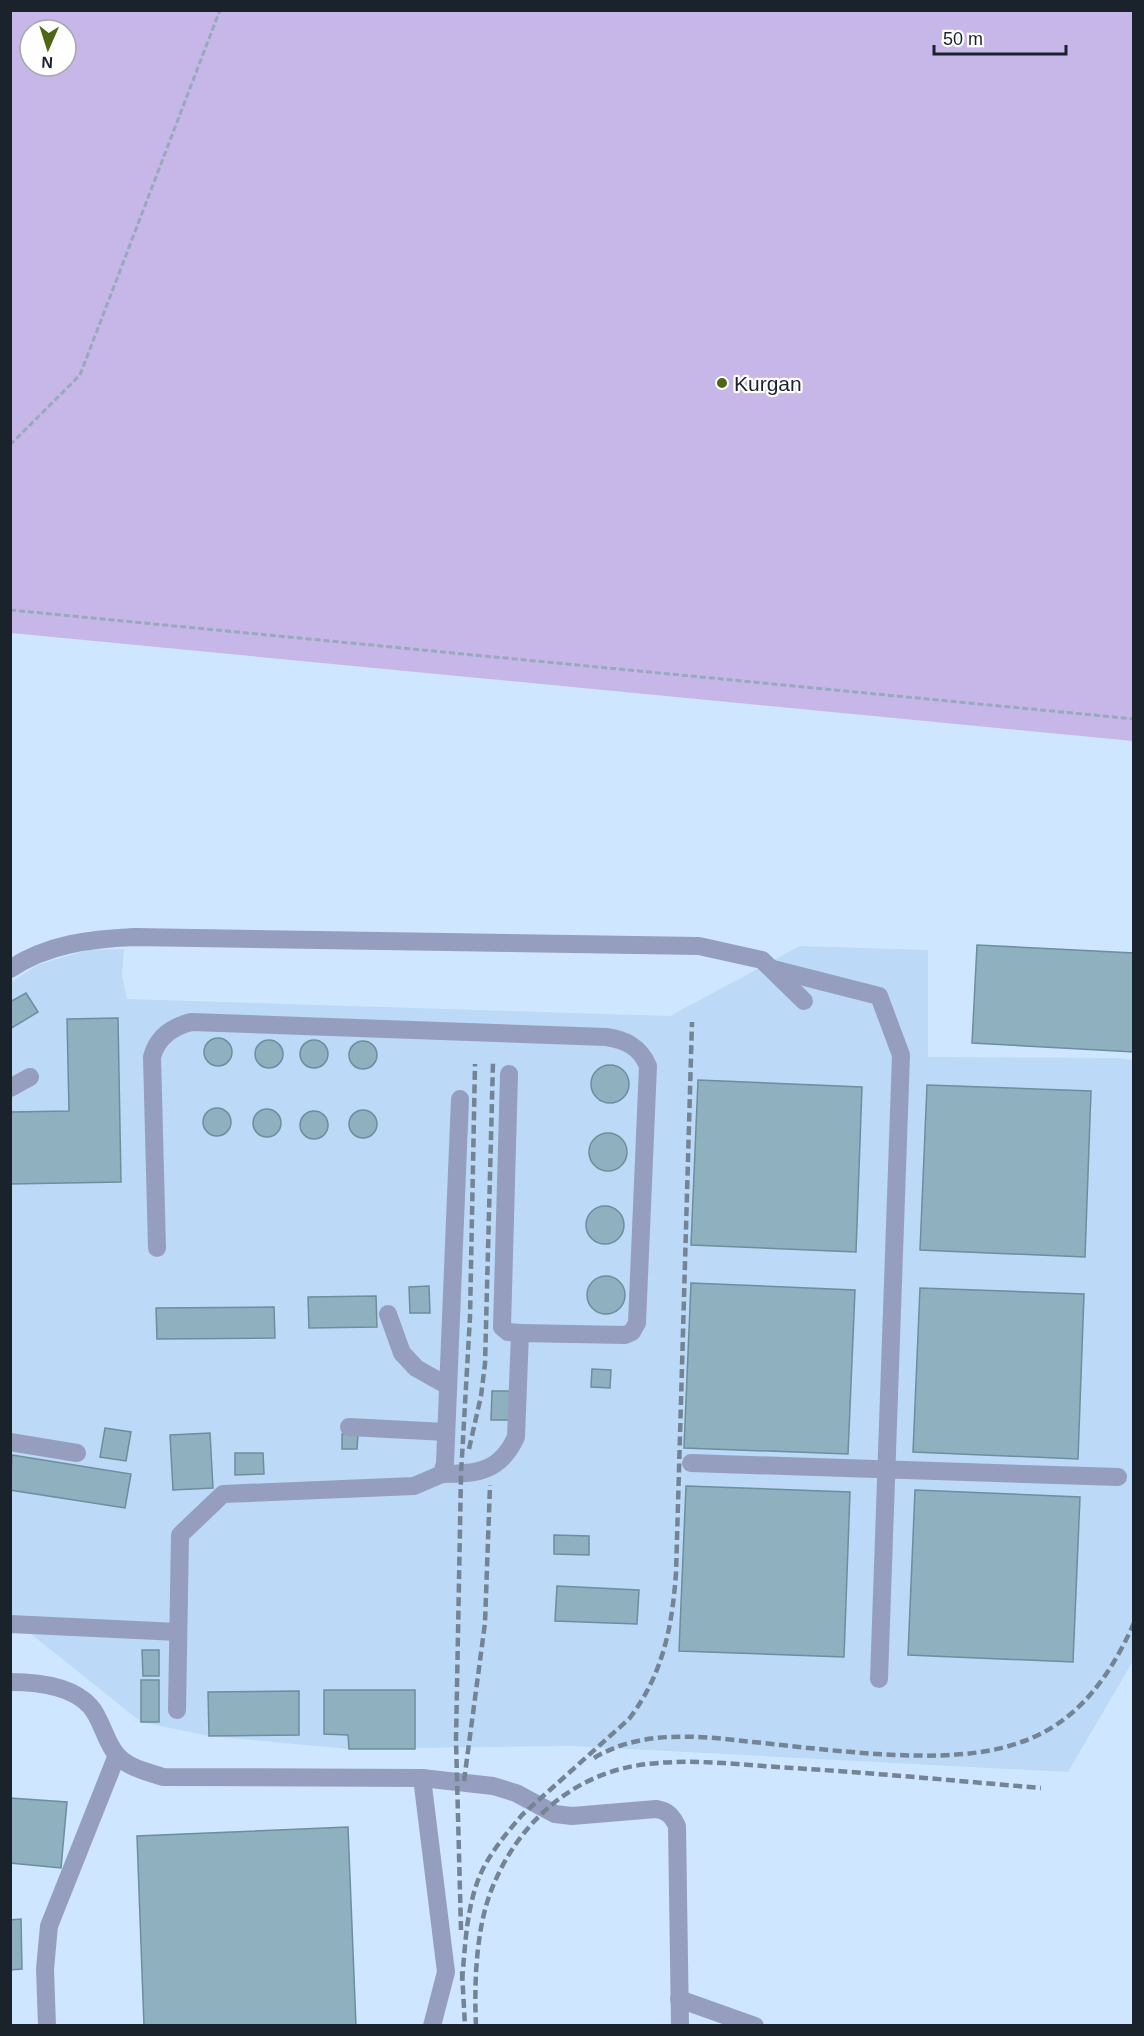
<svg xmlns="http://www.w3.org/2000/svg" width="1144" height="2036" viewBox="0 0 1144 2036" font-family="Helvetica,sans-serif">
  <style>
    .built { fill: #bcd9f8 }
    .green { fill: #c7b7e8; fill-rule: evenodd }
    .building { fill: #8eb0bf; stroke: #6d8e9c; stroke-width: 1.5 }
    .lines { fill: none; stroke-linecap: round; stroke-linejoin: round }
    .path { stroke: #96a9bd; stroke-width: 3; stroke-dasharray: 6 3; stroke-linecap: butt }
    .minor { stroke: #969ebf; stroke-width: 18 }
    .rail { stroke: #748495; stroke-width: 4.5; stroke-dasharray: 9 4.5; stroke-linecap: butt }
    .poi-dot { fill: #4d6617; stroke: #fff; stroke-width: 2 }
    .labels { text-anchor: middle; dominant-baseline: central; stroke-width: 4.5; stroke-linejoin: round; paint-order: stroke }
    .poi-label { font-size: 21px; fill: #1a232c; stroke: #fff; text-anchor: start }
  </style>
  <rect width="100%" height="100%" fill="#cee6ff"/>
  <polygon class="built" points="800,946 928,950 928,1057 1117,1058 1133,1060 1133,1661 1068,1772 571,1746 349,1749 209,1736 141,1722 11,1618 10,983 38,965 87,950 124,949 122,975 127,999 670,1016"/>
  <path class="green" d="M10,11h1123v730l-1122,-108zM30,30h36v36h-36z"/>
  <g class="building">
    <polygon points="977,945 1134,953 1134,1052 972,1043"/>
    <polygon points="26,993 38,1012 10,1029 10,1002"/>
    <polygon points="118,1018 121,1182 10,1184 10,1112 69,1111 67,1019"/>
    <circle cx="218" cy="1052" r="14"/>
    <circle cx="314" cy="1054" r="14"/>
    <circle cx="269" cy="1054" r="14"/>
    <circle cx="363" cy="1055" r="14"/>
    <circle cx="610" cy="1084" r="19"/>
    <polygon points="698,1080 862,1087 856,1252 691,1245"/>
    <polygon points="927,1085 1091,1091 1085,1257 920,1250"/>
    <circle cx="217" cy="1122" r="14"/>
    <circle cx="267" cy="1123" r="14"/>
    <circle cx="363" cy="1124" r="14"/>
    <circle cx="314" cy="1125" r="14"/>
    <circle cx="608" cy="1152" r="19"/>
    <circle cx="605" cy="1225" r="19"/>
    <circle cx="606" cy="1295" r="19"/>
    <polygon points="691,1283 855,1290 848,1454 684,1448"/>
    <polygon points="429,1286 430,1313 410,1313 409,1287"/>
    <polygon points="920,1288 1084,1294 1078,1459 913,1452"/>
    <polygon points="376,1296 377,1327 309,1328 308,1297"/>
    <polygon points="274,1307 275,1338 157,1339 156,1308"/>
    <polygon points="592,1369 611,1370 610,1388 591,1387"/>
    <polygon points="492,1391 511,1391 511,1420 491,1420"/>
    <polygon points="105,1428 131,1432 126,1461 100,1457"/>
    <polygon points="210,1433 213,1488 173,1490 170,1435"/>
    <polygon points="342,1434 358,1434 357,1449 342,1449"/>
    <polygon points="235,1453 263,1453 264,1474 235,1475"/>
    <polygon points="12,1455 131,1474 125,1508 10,1490"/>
    <polygon points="686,1486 850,1492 844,1657 679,1651"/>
    <polygon points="915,1490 1080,1497 1073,1662 908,1655"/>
    <polygon points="554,1535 589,1536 589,1555 554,1554"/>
    <polygon points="557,1586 639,1590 637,1624 555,1621"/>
    <polygon points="142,1650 159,1650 159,1676 143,1676"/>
    <rect x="141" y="1680" width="18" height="42"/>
    <polygon points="324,1690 415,1690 415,1749 349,1749 348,1735 324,1734"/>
    <polygon points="299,1691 299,1735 209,1736 208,1692"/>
    <polygon points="10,1798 67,1802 61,1868 10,1863"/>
    <polygon points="348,1827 356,2026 144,2026 137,1836"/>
    <polygon points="21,1919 22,1969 10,1970 10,1920"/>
  </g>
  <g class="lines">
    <g class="path">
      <polyline points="10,445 80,375 220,10"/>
      <polyline points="10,610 1134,719"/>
    </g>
    <g class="minor">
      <path d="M10,969c37,-25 81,-30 124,-32l565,9 63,14 42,41"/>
      <polyline points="773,969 879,996 901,1055 879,1679"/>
      <polyline points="509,1074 502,1327 508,1332 520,1333"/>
      <polyline points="10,1088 30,1077"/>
      <path d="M157,1248l-5,-191c5,-20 20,-30 39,-35l415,15c20,3 34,10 42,29l-11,257 -5,9 -7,3 -105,-2 -4,104c-16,35 -39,37 -74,37"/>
      <polyline points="388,1314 402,1353 416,1368 448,1386"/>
      <polyline points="349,1427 446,1432"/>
      <polyline points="10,1442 77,1453"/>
      <polyline points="691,1463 1118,1477"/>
      <polyline points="10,1624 178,1632"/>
      <path d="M10,1682c26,0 61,3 80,24 12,13 15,36 27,49 11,13 31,17 46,22l259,1 71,8 23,7 39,21 17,2 84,-7c12,2 16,7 21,17l3,200"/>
      <polyline points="177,1710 180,1535 223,1494 414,1486 442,1474 445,1463 460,1099"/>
      <polyline points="422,1778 446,1972 432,2026"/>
      <polyline points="679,1999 755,2026"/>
      <polyline points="47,2026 45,1969 49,1926 117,1755"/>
    </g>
    <g class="rail">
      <polyline points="469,1449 481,1396 485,1364 493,1062"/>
      <path d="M594,1758c48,-29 106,-22 159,-16 48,5 96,11 144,13 119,5 186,-18 237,-132"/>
      <polyline points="464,1781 485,1623 490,1485"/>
      <polyline points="461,1930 456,1740 461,1474 470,1317 475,1064"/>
      <polyline points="462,1972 465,2026"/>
      <path d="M462,1980c3,-31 4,-64 14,-94 8,-26 28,-50 46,-71l107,-96c34,-45 43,-91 47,-146l16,-551"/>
      <path d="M476,2026c-2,-42 0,-96 15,-135 24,-63 76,-113 143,-125 52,-9 106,-1 158,2 83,5 166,13 249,20"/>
    </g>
  </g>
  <circle class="poi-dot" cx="722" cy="383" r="6"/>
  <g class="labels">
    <g class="poi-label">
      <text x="734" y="383">Kurgan</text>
    </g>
  </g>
  <rect width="1144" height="2036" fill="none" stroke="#1a232c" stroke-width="24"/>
  <g transform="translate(48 48) rotate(183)"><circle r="28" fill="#ffffff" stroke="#a3a7ab" stroke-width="1.5"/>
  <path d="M0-4.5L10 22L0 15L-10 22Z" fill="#4d6617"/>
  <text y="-9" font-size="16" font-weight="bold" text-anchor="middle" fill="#1a232c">N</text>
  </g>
  <path d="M934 45v9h132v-9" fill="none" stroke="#1a232c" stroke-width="3"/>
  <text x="943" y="45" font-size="18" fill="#1a232c" stroke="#ffffff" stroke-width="4.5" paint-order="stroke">50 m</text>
</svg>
